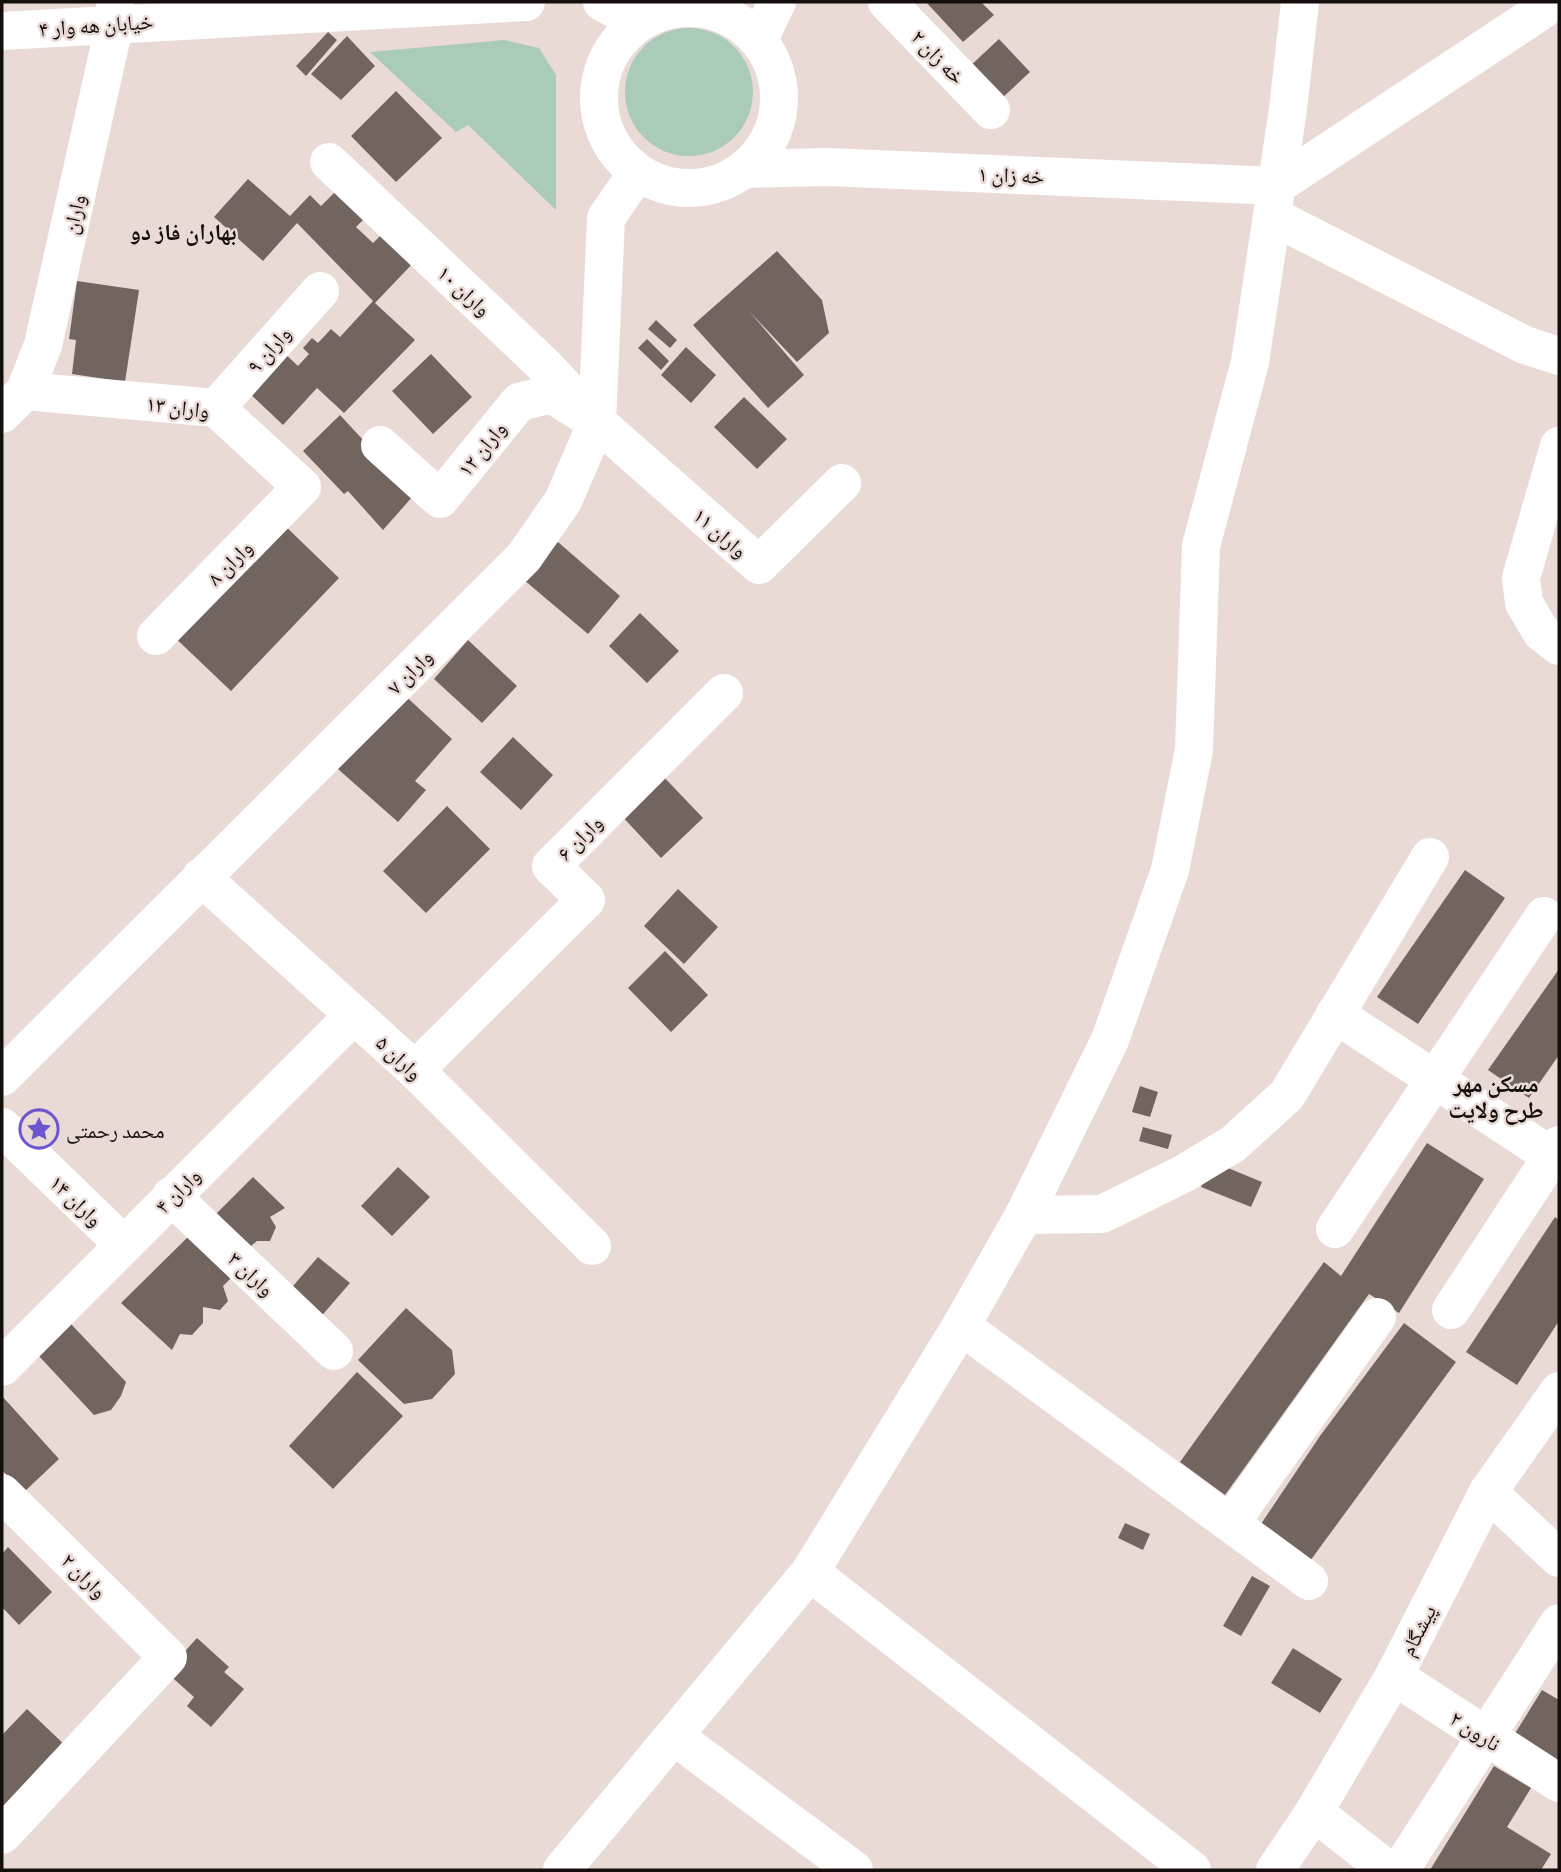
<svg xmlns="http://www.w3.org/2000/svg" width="1561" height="1872" viewBox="0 0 1561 1872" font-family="Barlow,'Noto Naskh Arabic',sans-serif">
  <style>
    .green { fill: #aacbb9 }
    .building { fill: #726560 }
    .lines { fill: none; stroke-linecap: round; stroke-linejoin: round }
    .minor { stroke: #fff; stroke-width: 38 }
    .labels { text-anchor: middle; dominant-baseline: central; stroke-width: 5; stroke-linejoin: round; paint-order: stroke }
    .street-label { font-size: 21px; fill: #140f0d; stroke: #eadad5 }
    .poi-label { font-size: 21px; fill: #140f0d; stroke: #eadad5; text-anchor: start }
    .neighbourhood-label { font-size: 23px; font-weight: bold; fill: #140f0d; stroke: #eadad5 }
  </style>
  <rect width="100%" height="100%" fill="#eadad5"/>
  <g class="green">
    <circle cx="689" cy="92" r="64"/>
    <polygon points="504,40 539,48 556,75 556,210 468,125 456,132 370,52"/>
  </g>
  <g class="building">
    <polygon points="926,2 981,2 994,15 963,42"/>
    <polygon points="328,32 337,40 306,76 296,66"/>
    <polygon points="347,36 375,66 341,100 311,74"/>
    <polygon points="999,39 1030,72 999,101 968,68"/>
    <polygon points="396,91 442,138 396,182 351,136"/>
    <polygon points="248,179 290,216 310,195 321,206 335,192 363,220 356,227 373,243 387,229 417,259 375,303 415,340 344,413 317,388 283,425 244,388 281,350 298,366 309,354 303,348 312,338 318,343 331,329 340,337 373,301 297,223 263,261 214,217"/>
    <polygon points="777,251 822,300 829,333 797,362 749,311 804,375 768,408 693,325"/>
    <polygon points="77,281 139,290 125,382 72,374 76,340 69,339"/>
    <polygon points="656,320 677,340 670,348 648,329"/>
    <polygon points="647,339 669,361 661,370 638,348"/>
    <polygon points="686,347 716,375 691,403 661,375"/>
    <polygon points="431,354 472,397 433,434 392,391"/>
    <polygon points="744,397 787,439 757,469 714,427"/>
    <polygon points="340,415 414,495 383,530 348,491 344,494 303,451"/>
    <polygon points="278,519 339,578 231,691 169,632"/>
    <polygon points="558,542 620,596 588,634 524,580"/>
    <polygon points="640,613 679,651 647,683 609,646"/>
    <polygon points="468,640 517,686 482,723 434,679"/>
    <polygon points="400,691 452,739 415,781 426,790 398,822 330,762"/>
    <polygon points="513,737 553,775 521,810 480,772"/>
    <polygon points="659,772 703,818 661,858 618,812"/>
    <polygon points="447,806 490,849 426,913 383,871"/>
    <polygon points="1465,870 1505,898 1418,1024 1377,997"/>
    <polygon points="678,889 718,927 684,964 644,926"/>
    <polygon points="665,951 708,995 671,1032 628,988"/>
    <polygon points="1559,969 1559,1055 1529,1098 1488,1070"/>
    <polygon points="1140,1086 1158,1092 1150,1117 1132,1112"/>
    <polygon points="1143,1127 1172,1135 1168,1149 1139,1141"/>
    <polygon points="1427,1143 1484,1179 1399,1313 1369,1294 1225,1495 1180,1462 1324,1262 1341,1276"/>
    <polygon points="1211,1161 1262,1182 1251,1207 1201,1187"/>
    <polygon points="398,1167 430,1197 392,1236 361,1206"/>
    <polygon points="253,1177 285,1208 270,1217 276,1227 270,1241 257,1241 243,1253 210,1220"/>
    <polygon points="1555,1217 1559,1220 1559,1321 1517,1385 1466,1352"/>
    <polygon points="192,1233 233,1276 223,1286 228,1301 220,1310 203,1307 203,1323 192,1335 180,1334 172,1350 121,1303"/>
    <polygon points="318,1257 350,1283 318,1320 287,1293"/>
    <polygon points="406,1308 452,1350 455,1374 432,1399 404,1404 358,1360"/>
    <polygon points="70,1323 126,1382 121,1396 111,1410 94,1415 37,1354"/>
    <polygon points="1404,1323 1456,1362 1310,1561 1259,1527 1320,1436"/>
    <polygon points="357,1372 403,1416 333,1489 289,1446"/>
    <polygon points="2,1396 59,1459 23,1493 2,1470"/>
    <polygon points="1125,1523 1150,1534 1143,1550 1118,1538"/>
    <polygon points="8,1547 52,1592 19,1625 2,1607 2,1554"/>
    <polygon points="1252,1576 1270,1586 1241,1636 1223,1626"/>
    <polygon points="197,1638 229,1667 224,1672 244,1689 211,1727 187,1706 194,1697 166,1672"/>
    <polygon points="1293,1648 1342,1679 1320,1713 1271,1683"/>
    <polygon points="1542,1690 1559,1700 1559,1770 1511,1740"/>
    <polygon points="27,1709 69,1749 2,1819 2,1735"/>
    <polygon points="1494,1766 1531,1788 1507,1827 1551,1854 1541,1870 1430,1870"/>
  </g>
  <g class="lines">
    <g class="minor">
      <polyline points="602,2 638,22"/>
      <polyline points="887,2 991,110"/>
      <circle cx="689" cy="98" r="90"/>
      <polyline points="2,31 526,2"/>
      <polyline points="759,39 777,2"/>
      <polyline points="329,162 545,366 597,422 759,565 842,483"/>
      <polyline points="745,169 827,167 1276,186 1544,9 1549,2"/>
      <polyline points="1272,216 1525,345 1559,356"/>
      <polyline points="25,391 216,408 302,487 156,636"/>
      <polyline points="216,408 320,291"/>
      <polyline points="2,414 25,391 43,345 115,22 115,2"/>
      <polyline points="380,445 440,499 519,402 551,394 583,414"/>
      <polyline points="1559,446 1521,578 1524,603 1541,632 1559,646"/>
      <polyline points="201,877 415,1070 592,1246"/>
      <polyline points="1335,1014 1559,1161"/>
      <polyline points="415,1070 586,900 551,866 724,693"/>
      <polyline points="2,1077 524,557 563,501 597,422 606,218 637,173"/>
      <polyline points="2,1127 123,1244"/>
      <polyline points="171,1196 334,1351"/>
      <polyline points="1024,1215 1102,1214 1183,1174 1233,1144 1287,1095 1430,857"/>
      <polyline points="1335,1229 1544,916"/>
      <polyline points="1451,1310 1559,1145"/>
      <polyline points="961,1326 1309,1581"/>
      <polyline points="2,1367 354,1015"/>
      <polyline points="1488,1492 1559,1558"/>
      <polyline points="2,1493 168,1657 2,1835"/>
      <polyline points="1231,1522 1377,1317"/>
      <polyline points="810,1572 1192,1870"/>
      <polyline points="1394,1676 1559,1783"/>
      <polyline points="674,1736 854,1870"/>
      <polyline points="1314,1812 1388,1870"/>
      <polyline points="562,1870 810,1572 961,1326 1024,1215 1110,1040 1170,870 1194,750 1201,546 1250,362 1288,109 1300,2"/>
      <polyline points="1275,1870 1314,1812 1394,1676 1488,1492 1559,1391"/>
      <polyline points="1400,1870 1559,1623"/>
    </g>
  </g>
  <defs>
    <g id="sight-ring" transform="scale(2.0125)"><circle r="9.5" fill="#eadad5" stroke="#6d55cf" stroke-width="1.5"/><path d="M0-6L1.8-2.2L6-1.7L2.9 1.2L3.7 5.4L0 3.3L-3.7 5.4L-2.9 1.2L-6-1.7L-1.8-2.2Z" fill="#6d55cf"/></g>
  </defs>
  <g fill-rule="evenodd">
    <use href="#sight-ring" x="39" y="1129"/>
  </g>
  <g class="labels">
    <g class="street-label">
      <text transform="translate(96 24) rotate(-4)">خیابان هه وار ۴</text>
      <text transform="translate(939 56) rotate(46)">خه زان ۲</text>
      <text transform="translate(1011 174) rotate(2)">خه زان ۱</text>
      <text transform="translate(73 214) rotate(-77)">واران</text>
      <text transform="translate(465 290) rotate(43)">واران ۱۰</text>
      <text transform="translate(268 349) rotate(-49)">واران ۹</text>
      <text transform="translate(178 406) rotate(7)">واران ۱۳</text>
      <text transform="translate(481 448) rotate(-51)">واران ۱۲</text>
      <text transform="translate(721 532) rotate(41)">واران ۱۱</text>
      <text transform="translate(229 562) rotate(-45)">واران ۸</text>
      <text transform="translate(409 671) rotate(-45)">واران ۷</text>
      <text transform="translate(579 837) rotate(-45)">واران ۶</text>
      <text transform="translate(400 1057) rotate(43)">واران ۵</text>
      <text transform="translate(177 1190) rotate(-45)">واران ۴</text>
      <text transform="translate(77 1200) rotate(44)">واران ۱۴</text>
      <text transform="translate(252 1273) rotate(43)">واران ۳</text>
      <text transform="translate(85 1575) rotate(45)">واران ۲</text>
      <text transform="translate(1417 1630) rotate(-63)">پیشگام</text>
      <text transform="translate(1476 1730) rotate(33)">نارون ۲</text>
    </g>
    <g class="poi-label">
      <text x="66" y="1129">محمد رحمتی</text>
    </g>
    <g class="neighbourhood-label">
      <text x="183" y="231">بهاران فاز دو</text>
      <text x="1496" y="1083">مسکن مهر<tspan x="1496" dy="26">طرح ولایت</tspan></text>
    </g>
  </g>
  <rect width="1561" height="1872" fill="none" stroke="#140f0d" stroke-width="7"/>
</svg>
